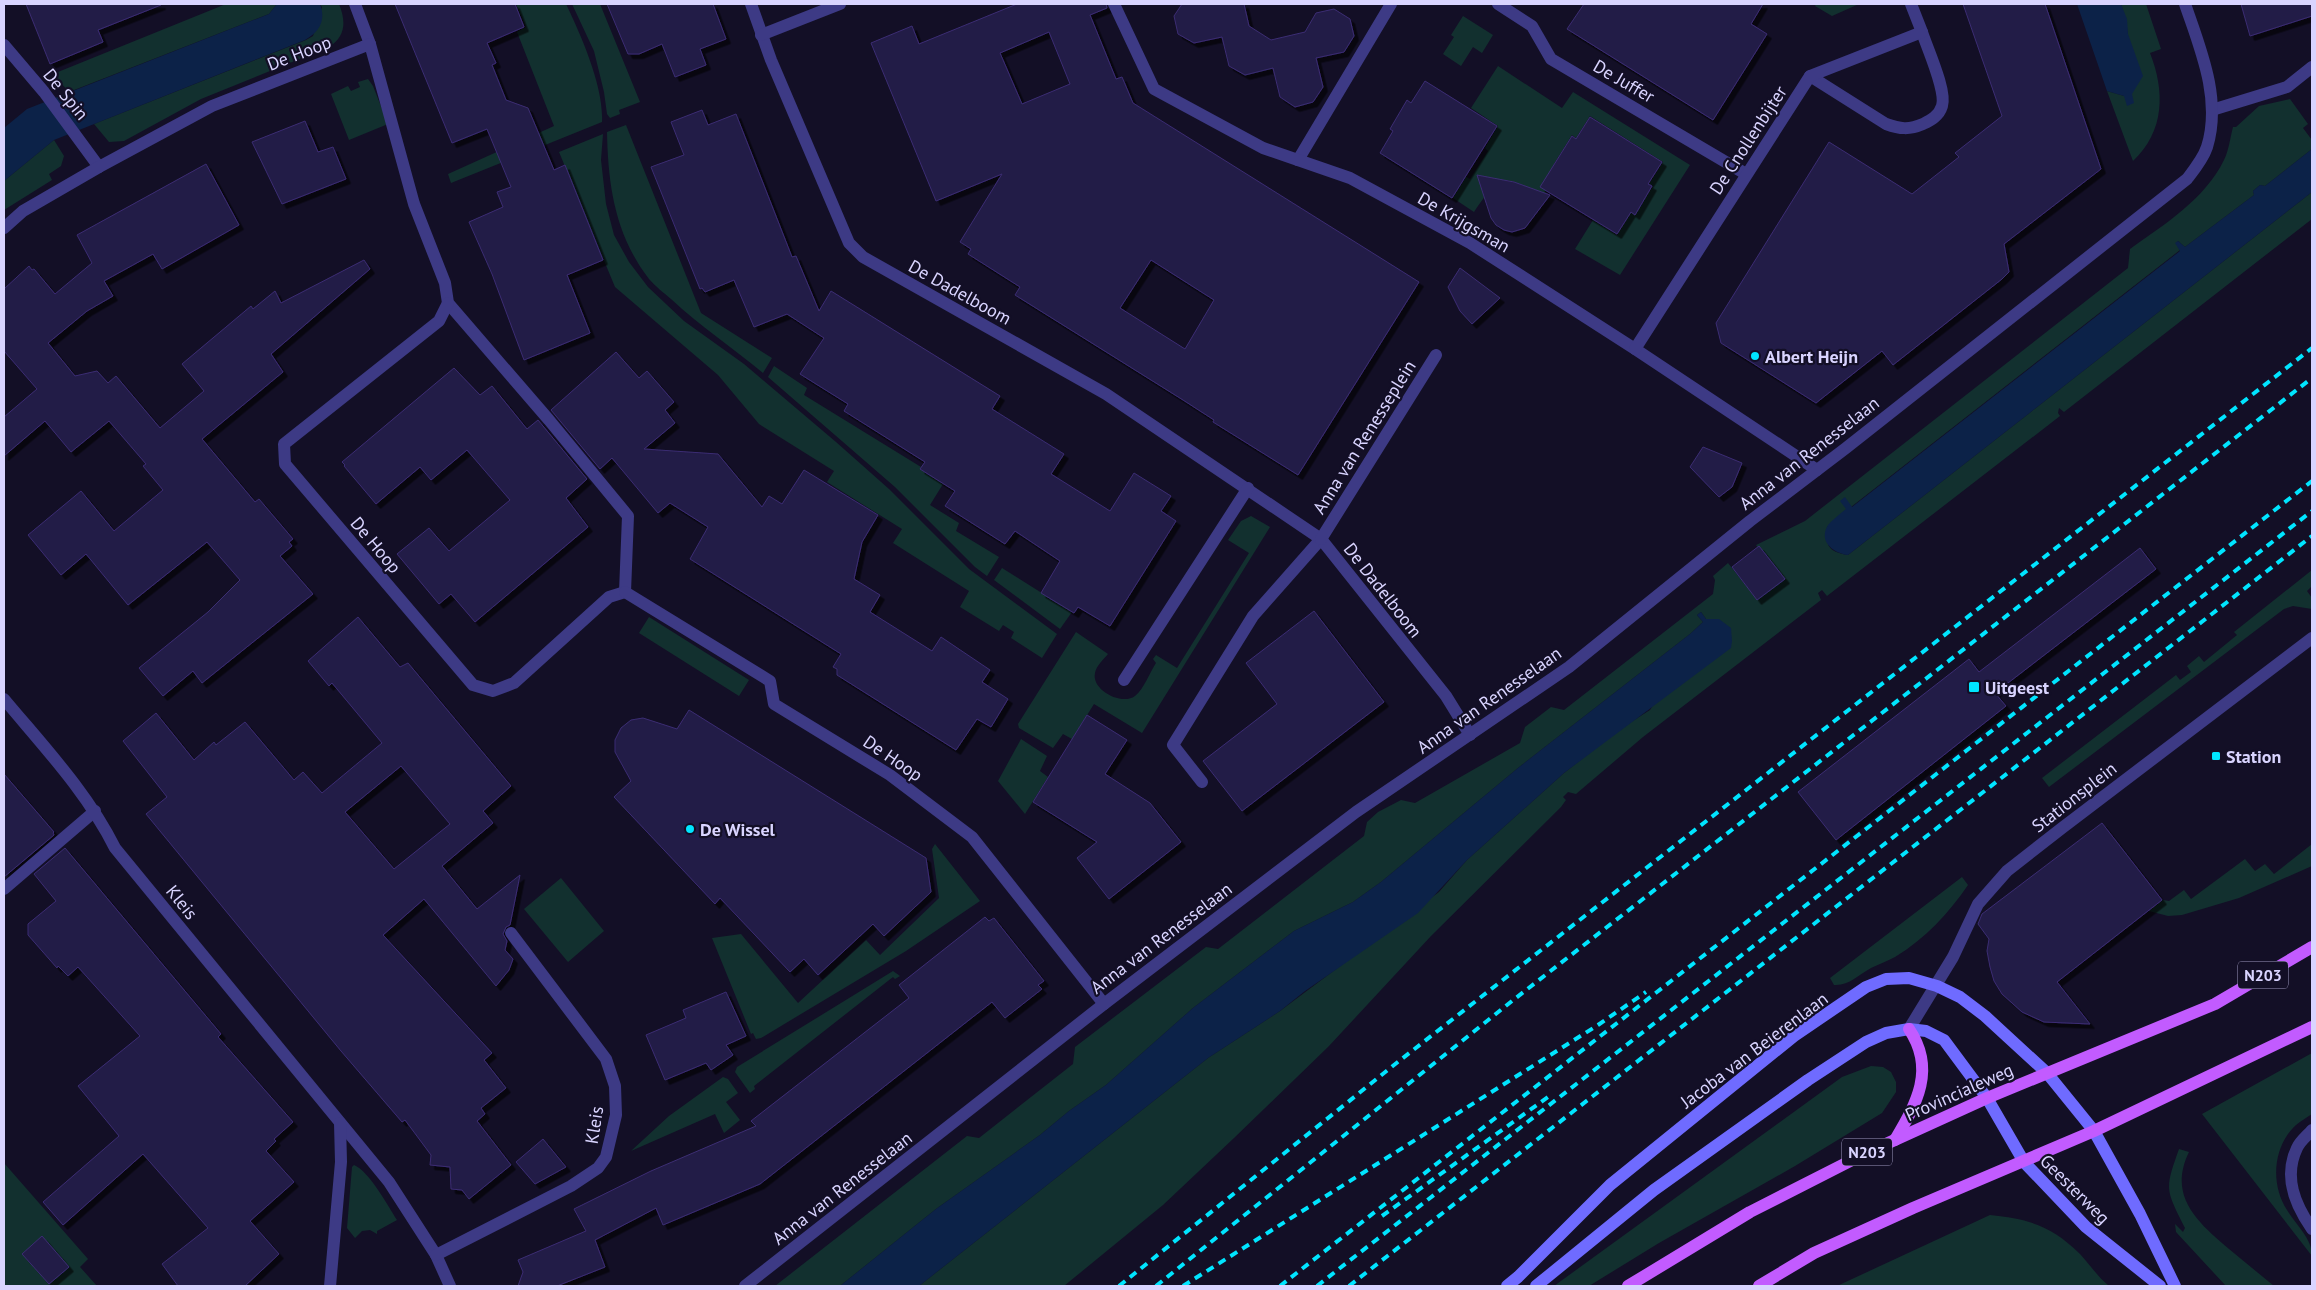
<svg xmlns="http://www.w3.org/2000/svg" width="2316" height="1290" viewBox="0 0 2316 1290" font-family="'PT Sans',sans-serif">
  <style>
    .green { fill: #12302f }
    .water { fill: #0c2248 }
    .building { fill: #241b47; stroke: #3b2d73; fill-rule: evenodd; filter: url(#shadow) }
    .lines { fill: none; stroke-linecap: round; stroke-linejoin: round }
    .service { stroke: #3d3a85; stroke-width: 12 }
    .minor { stroke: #3d3a85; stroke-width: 12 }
    .tertiary { stroke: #3d3a85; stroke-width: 12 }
    .secondary { stroke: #6f6bff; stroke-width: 12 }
    .primary { stroke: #c25bff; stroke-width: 12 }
    .rail { stroke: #00e5ff; stroke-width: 4; stroke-dasharray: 8 6; stroke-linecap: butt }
    .poi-dot { fill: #00e5ff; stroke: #130f26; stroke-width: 2 }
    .labels { text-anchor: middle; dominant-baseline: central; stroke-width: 4.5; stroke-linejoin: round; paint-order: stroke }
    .shield { fill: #130f26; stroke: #9e99be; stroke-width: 1 }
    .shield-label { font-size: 16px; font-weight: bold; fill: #d9d4ff }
    .street-label { font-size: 18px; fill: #d9d4ff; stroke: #130f26 }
    .poi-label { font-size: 18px; font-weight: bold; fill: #d9d4ff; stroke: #130f26; text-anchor: start }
  </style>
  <defs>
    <filter id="shadow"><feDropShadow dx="4.5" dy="4.5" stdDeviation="0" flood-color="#0009"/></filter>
  </defs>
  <rect width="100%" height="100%" fill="#130f26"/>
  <g class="green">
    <polygon points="226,4 277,4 269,14 69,92 53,74"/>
    <path d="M320,4h19c7,17 7,32 -10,43l-128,52 -77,42 -15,1 -15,-18 212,-84 7,-4 9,-29z"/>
    <path d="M516,4h50c15,31 38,83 36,118l-151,61 -3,-9 106,-48 -37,-94 9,-5z"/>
    <polygon points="572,4 600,4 640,102 619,110 620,114 610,118 607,114 604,92 594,51"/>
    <polygon points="1816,4 1859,4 1832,16 1815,6"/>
    <path d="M2121,4h25l15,45 -11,4c15,38 15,78 -17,108l-26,-70 17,5 8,-2c-2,-30 -1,-61 -11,-90z"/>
    <polygon points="1463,16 1493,35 1482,53 1473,47 1461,66 1443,54 1454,37 1451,35"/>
    <path d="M1498,66l64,42 11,-16 117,73 -70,110 -45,-26 18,-29 24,15 14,-22 4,2 18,-29 -4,-2 14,-22 -73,-46 -14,22 -4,-3 -18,29 4,3 -18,36c-33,-34 -41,-28 -66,9l-21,-14 13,-21 4,2 18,-28 -3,-3 13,-22 -27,-18z"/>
    <polygon points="368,79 373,86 388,124 349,140 331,94 348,86 351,91 360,87 358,82"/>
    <path d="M2290,99l18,25 -5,4 9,12v9l-47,37 -5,-1 -7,6 1,4 -69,52 -7,-6 -2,2 4,7 -329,257 -6,-9 -4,3 6,8 -20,18c-1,18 0,25 21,28l464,-363v27l-248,193 -5,-4 -1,5 2,3 -233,180 -5,-6 -4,3 3,7 -178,137 -67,57 -8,-2 -5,5 3,3 -5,7 -130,129 -102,110 -95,92 -71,67 -99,81h-145l289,-228 72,-47 159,-119 28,-32 97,-87 56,-44 30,-19 59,-90 -3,-1 -5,-7 -4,3 6,7 -13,12 -172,134 -137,114 -28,20 -59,29 -101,77 -87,77 -37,26 -29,24 -104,74 -96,77h-65l192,-150 12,2 94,-74 2,-17 131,-100 12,2 146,-113 3,-14 11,-10 23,-12 14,3 105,-60 5,-16 26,-20 13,3 149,-116 2,-14 -2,-4 15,-13 29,36 23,-20 -24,-34 49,-24 323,-253 2,-19c35,-25 75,-50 94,-89 5,-10 6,-22 9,-33h3l23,-21z"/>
    <path d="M626,125l75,188 71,45 -9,15c-30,-25 -63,-47 -92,-74 -7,-6 -16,-13 -22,-20 -34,-44 -41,-94 -42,-147z"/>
    <polygon points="603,134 601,160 606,204 614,235 629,262 648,287 684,321 744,364 836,442 889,489 969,569 1057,634 1042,658 1011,638 1014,632 1003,625 999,631 960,607 969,591 893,543 902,529 827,482 834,471 759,424 718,375 615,287 559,152"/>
    <polygon points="54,140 64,156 61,166 49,174 52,180 4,210 4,181"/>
    <polygon points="774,366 807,388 804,395 921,467 920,469 943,484 930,505 959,523 956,531 999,557 987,576 975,567 895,487 768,377"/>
    <path d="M1251,516l19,11 -128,206 -48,-29 -22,35 -9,-5 -10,14 -34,-20 -1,-4 58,-92 32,22c-4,5 -12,12 -13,19 -4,17 27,33 40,23 9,-7 15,-24 21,-33l-3,-4 3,-4 21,13 72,-115 -21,-13 13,-19z"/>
    <polygon points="1002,568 1072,612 1060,629 994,580"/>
    <polygon points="2312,570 2312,586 2307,591 2312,598 2312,609 2293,606 2284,609 2049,787 2042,778 2176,675 2180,680 2191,672 2187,666 2199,656 2204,662 2237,635 2234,632"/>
    <polygon points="649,617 749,680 739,696 639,633"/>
    <polygon points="1021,739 1047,756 1040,771 1048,777 1025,814 998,781"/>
    <polygon points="935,844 980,901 906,951 761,1038 756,1039 753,1033 751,1034 712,938 741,934 798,1003 866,940 880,955 939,898 932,849"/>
    <polygon points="2312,844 2312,866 2239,898 2182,915 2168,916 2149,911 2163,900 2169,901 2184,890 2191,899 2245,859 2255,871 2265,864 2274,874"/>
    <path d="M1962,877l6,8c-20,29 -42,53 -73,72 -7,4 -16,7 -24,11 -13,7 -22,18 -37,17l-4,-7z"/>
    <polygon points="561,878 604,931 568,962 524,909"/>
    <polygon points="893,971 900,976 895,979 893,977 754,1086 755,1089 750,1093 735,1072 737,1067"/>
    <path d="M2312,1053v61c-5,3 -11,7 -16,11 -23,21 -26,59 -9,85 9,15 25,28 25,46l-110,-142z"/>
    <polygon points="1871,1066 1883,1067 1891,1072 1896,1082 1896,1092 1882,1113 1795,1166 1659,1243 1589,1286 1554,1286 1842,1077"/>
    <polygon points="723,1077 728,1079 738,1093 726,1102 740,1120 724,1133 715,1114 631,1151 669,1116"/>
    <path d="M2179,1149l10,3c-22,45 10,71 40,97 15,12 30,25 45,37h-48l-50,-54 -1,-8 8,8 2,-4c-19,-39 -21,-37 -6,-79z"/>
    <polygon points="4,1163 88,1259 80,1267 97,1286 4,1286"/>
    <path d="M354,1165c15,6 34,41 43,55l-20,11v3l-7,-4 -8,1 -7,7 -8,-10 5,-61z"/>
    <path d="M1990,1215c39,4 62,11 90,39 10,11 18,23 29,32h-272z"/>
  </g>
  <g class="water">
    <path d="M277,4h43c6,16 0,28 -15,36l-251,100 -50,41v-53l23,-19 242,-95z"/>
    <polygon points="2077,4 2121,4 2127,19 2128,34 2143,76 2132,94 2134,103 2127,106 2124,96 2107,91"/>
    <path d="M2312,149v43l-464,363c-15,-2 -30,-14 -20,-30 5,-6 12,-11 18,-16l-6,-8 5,-4 7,10 328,-256 -5,-8 3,-2 7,6 69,-52 -1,-4 7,-6 5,1z"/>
    <polygon points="1701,612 1706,619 1719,619 1731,628 1732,641 1731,648 1564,773 1467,860 1418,913 1305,991 1280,1011 1208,1058 919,1286 840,1286 936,1209 1040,1135 1069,1111 1106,1085 1193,1008 1294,931 1353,902 1381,882 1518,768 1690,634 1703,622 1697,615"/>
  </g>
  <g class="building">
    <polygon points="26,4 161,4 161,5 98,30 103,42 50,64"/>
    <polygon points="395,4 515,4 524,27 487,43 496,63 492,65 506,100 528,108 554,170 565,165 603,260 567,275 590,333 524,360 492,274 469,222 503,207 497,192 511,187 487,129 452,143"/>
    <polygon points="607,4 713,4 726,39 700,49 706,65 675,77 662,44 639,54 628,54"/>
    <path d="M1017,4h89l1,4 -17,7 26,64 6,-2 11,26 286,179 -121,193 -85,-53 1,-2 -31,-20 -168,-105 5,-8 -52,-33 3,-5 -11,-7 42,-68 -66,27 -65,-158 41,-17 7,18zM1049,32l21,52 -48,20 -22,-51zM1151,260l63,40 -29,49 -65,-41z"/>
    <polygon points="1182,4 1244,4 1249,26 1271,40 1305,32 1316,13 1334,9 1350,19 1354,36 1344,52 1316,58 1323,87 1313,102 1295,107 1280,97 1273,68 1245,75 1229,66 1222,37 1194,43 1178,34 1174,16"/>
    <polygon points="1584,4 1763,4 1751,24 1767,34 1713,120 1567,29"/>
    <polygon points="1963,4 2045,4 2101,169 2004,244 2009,272 2002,279 1893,365 1882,351 1816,403 1721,343 1716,323 1829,142 1912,194 1959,157 1955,153 2002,116"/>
    <polygon points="2241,4 2312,4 2312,16 2250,36"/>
    <polygon points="1425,81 1497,126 1452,198 1380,153 1393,131 1390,129 1407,100 1411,103"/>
    <polygon points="702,110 708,125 736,114 792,257 796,256 819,311 831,291 1000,396 992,409 1064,454 1051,474 1110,511 1134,473 1171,496 1161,511 1176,521 1110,626 1078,607 1074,613 1041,593 1060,561 1015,531 1005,544 945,506 955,491 920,469 925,462 844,411 848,404 800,374 824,338 787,314 754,327 734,280 705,292 702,288 700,289 651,167 684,155 671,122"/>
    <polygon points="1590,117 1662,162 1648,184 1652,186 1635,215 1631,212 1617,234 1540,187 1572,136 1576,139"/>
    <polygon points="305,121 318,152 333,147 346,179 282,204 252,142"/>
    <polygon points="206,164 239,225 162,269 153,254 104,281 113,296 87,311 48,343 75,376 97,371 108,383 116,376 160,428 204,391 182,364 251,306 253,309 275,291 281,303 364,260 370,269 271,354 283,372 202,439 255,502 259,499 293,539 289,542 292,546 280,556 313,594 202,683 193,671 163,696 139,668 208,612 240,580 207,542 128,605 86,554 61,575 28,535 81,491 114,531 163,490 143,466 146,464 109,421 71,452 45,421 4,456 4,417 37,389 4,351 4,289 29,266 32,270 34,269 55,294 92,263 77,235"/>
    <polygon points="1477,175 1514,182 1550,195 1525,228 1512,232 1504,230 1496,225 1491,218"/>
    <polygon points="1460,268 1500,298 1472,324 1460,311 1448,287"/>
    <polygon points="616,352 639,378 647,371 674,402 665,410 675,423 644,449 718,454 762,507 769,496 782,504 804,470 878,515 862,542 854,579 880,595 870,612 932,651 941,637 990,670 982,682 1008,699 991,727 977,719 956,750 837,675 837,669 833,667 841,654 690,559 708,527 670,503 658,513 612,458 600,469 551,410"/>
    <polygon points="454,368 480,395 492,386 527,429 538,420 587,479 566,498 588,527 475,622 451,594 439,604 397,554 429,528 449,551 510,500 467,450 431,480 420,467 376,504 344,466 345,465 342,462"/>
    <polygon points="1703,447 1742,463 1732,487 1719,497 1690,467"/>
    <polygon points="1759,546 1785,579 1757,600 1732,567"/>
    <polygon points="2140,548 2156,569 1995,693 2006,706 1836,840 1798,792 1969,659 1979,672"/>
    <polygon points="1314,611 1384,702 1242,811 1203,761 1277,704 1246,663"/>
    <path d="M358,617l42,50 8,-4 103,123 -28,25 10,12 -51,43 35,43 43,-34 -10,50 -4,2 -3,7 4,7 -2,9 8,9 -4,11 -13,16 -72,-87 -41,36 109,118 -8,7 22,28 -25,20 4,6 -8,7 34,44 -42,34 -7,-9 -11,-1 -1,-22 -20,-2 1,-10 -26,-35 -3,2 -61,-71 -195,-237 21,-17 -44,-56 33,-28 38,47 20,-18 2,3 29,-23 49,58 9,-8 19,21 60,-50 -50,-60 -3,3 -21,-25zM401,766l49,58 -56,45 -49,-57z"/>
    <polygon points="689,710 926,858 931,892 884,936 873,924 818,975 804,959 790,972 720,898 715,904 614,797 631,781 615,752 615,740 621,728 631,720 643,718 677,729"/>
    <polygon points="1087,715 1127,740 1105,774 1150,803 1181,842 1109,899 1077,858 1097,842 1033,802"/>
    <polygon points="4,774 54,832 53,833 54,835 4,877"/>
    <polygon points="2102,823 2162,900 2057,982 2090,1024 2044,1022 2022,1012 2002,994 1994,981 1990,967 1987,951 1989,939 1978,924 1982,914"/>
    <polygon points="65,848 221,1034 218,1037 293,1122 274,1139 276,1141 266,1151 294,1182 250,1221 279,1254 245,1286 178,1286 162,1264 208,1228 143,1154 63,1225 43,1202 119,1136 78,1086 140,1036 78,967 68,976 58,966 57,968 28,935 28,924 56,901 34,874"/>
    <polygon points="985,917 989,921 994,918 1044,981 1038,985 1042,989 1005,1018 992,1002 760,1184 663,1225 656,1208 595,1240 605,1267 557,1286 518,1286 523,1272 518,1260 586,1231 574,1209 651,1171 756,1126 751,1121 909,998 899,985"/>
    <polygon points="726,992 746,1036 726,1045 733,1055 711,1070 706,1063 665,1080 646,1035 686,1018 683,1010"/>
    <polygon points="543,1139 566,1167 535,1184 516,1162"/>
    <polygon points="42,1236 69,1267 49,1284 22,1254"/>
  </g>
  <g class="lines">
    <g class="service">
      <polyline points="1298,160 1391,4"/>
      <polyline points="1202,782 1173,745 1253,616 1321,539"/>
      <polyline points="4,889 95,811"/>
    </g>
    <g class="minor">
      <polyline points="355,4 370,44"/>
      <polyline points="751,4 771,60 849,243 863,257 1106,394 1321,539 1446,696 1470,735"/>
      <polyline points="1114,4 1154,89 1263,148 1350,178 1470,243 1635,349 1817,470"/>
      <polyline points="1498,4 1532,26 1551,59 1746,174"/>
      <polyline points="761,35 840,4"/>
      <polyline points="4,45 44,92 99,167"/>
      <path d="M1810,76l76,48c14,5 23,6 37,0 8,-4 16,-8 19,-18 5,-15 -15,-58 -20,-74"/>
      <polyline points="2212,110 2287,87 2312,67"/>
      <polyline points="4,228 23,211 99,167 212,106 370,44 414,204 445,283 448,303 549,420 628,516 625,592"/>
      <polyline points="448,303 439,321 284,444 285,464 473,685 493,691 514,683 609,597 625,592"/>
      <polyline points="1635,349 1810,76 1922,32 1911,4"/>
      <polyline points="1321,539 1436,355"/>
      <polyline points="625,592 770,681 774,704 890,775 972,837 1104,1004"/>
      <polyline points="1124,680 1248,488"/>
      <path d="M4,699c40,48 83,93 111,149l274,334 47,73 14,31"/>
      <polyline points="1909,1029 1953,957 1978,904 2007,871 2062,828 2312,638"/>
      <path d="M2312,1130c-4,5 -12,11 -15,18 -14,29 -2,57 15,81"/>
      <polyline points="436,1255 571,1186 598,1168 606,1157 616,1115 615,1086 606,1059 511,933"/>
      <polyline points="330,1286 341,1162 340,1123"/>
    </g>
    <path class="tertiary" d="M745,1286l359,-282 252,-192 213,-145 181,-146 96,-73 341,-269c7,-9 16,-20 20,-32 15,-48 -7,-99 -22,-143"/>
    <g class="secondary">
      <polyline points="1507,1286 1518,1277 1610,1185 1794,1036 1866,987 1886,979 1909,978 1937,986 1960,997 1985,1016 2047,1073 2094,1131 2140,1214 2175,1286"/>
      <polyline points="1536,1286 1654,1190 1808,1080 1866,1042 1886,1033 1909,1029 1926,1031 1944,1040 1987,1098 2024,1162 2086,1227 2160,1286"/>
    </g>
    <g class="primary">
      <path d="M1895,1140c22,-37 41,-71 14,-111"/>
      <polyline points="1628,1286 1750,1212 1864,1154 1987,1098 2215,1004 2312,947"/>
      <polyline points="1759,1286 1814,1253 1913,1208 2094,1131 2312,1027"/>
    </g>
    <g class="rail">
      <polyline points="1382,1216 1548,1097"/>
      <polyline points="1119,1286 1394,1065 2312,348"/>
      <polyline points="1156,1286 1512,1001 2312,378"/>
      <polyline points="1183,1286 1598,1025 1646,992"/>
      <polyline points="1280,1286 2312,481"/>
      <polyline points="1317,1286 2312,511"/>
      <polyline points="1349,1286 2312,536"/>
    </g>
  </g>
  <g class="poi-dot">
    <circle cx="1755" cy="356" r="5"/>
    <rect x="1968" y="681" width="12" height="12" rx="2.5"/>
    <rect x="2211" y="751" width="10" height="10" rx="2.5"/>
    <circle cx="690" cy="829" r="5"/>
  </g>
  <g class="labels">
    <g class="shield">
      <rect x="2238" y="961.5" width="50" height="27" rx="4"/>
      <rect x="1842" y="1138.5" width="50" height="27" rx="4"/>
    </g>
    <g class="shield-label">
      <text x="2263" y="975">N203</text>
      <text x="1867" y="1152">N203</text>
    </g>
    <g class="street-label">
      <text transform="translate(299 53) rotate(-21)">De Hoop</text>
      <text transform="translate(1624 81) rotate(30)">De Juffer</text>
      <text transform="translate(66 94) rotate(51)">De Spin</text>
      <text transform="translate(1748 140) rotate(-57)">De Cnollenbijter</text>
      <text transform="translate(1464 222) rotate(30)">De Krijgsman</text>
      <text transform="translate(960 292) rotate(29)">De Dadelboom</text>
      <text transform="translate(1364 437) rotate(-58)">Anna van Renesseplein</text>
      <text transform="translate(1809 453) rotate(-38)">Anna van Renesselaan</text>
      <text transform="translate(376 545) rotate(50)">De Hoop</text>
      <text transform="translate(1383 590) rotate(52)">De Dadelboom</text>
      <text transform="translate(1489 700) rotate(-35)">Anna van Renesselaan</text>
      <text transform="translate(893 758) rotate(34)">De Hoop</text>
      <text transform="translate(2074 797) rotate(-38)">Stationsplein</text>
      <text transform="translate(182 902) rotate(51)">Kleis</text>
      <text transform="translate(1161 938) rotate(-37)">Anna van Renesselaan</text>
      <text transform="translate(1754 1050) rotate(-37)">Jacoba van Beierenlaan</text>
      <text transform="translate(1959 1092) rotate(-24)">Provincialeweg</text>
      <text transform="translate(594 1125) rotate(-81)">Kleis</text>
      <text transform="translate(842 1188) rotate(-38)">Anna van Renesselaan</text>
      <text transform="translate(2075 1189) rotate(45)">Geesterweg</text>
    </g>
    <g class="poi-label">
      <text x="1765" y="356">Albert Heijn</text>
      <text x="1985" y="687">Uitgeest</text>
      <text x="2226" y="756">Station</text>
      <text x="700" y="829">De Wissel</text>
    </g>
  </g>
  <rect width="2316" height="1290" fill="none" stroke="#d9d4ff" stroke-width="10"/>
</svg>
